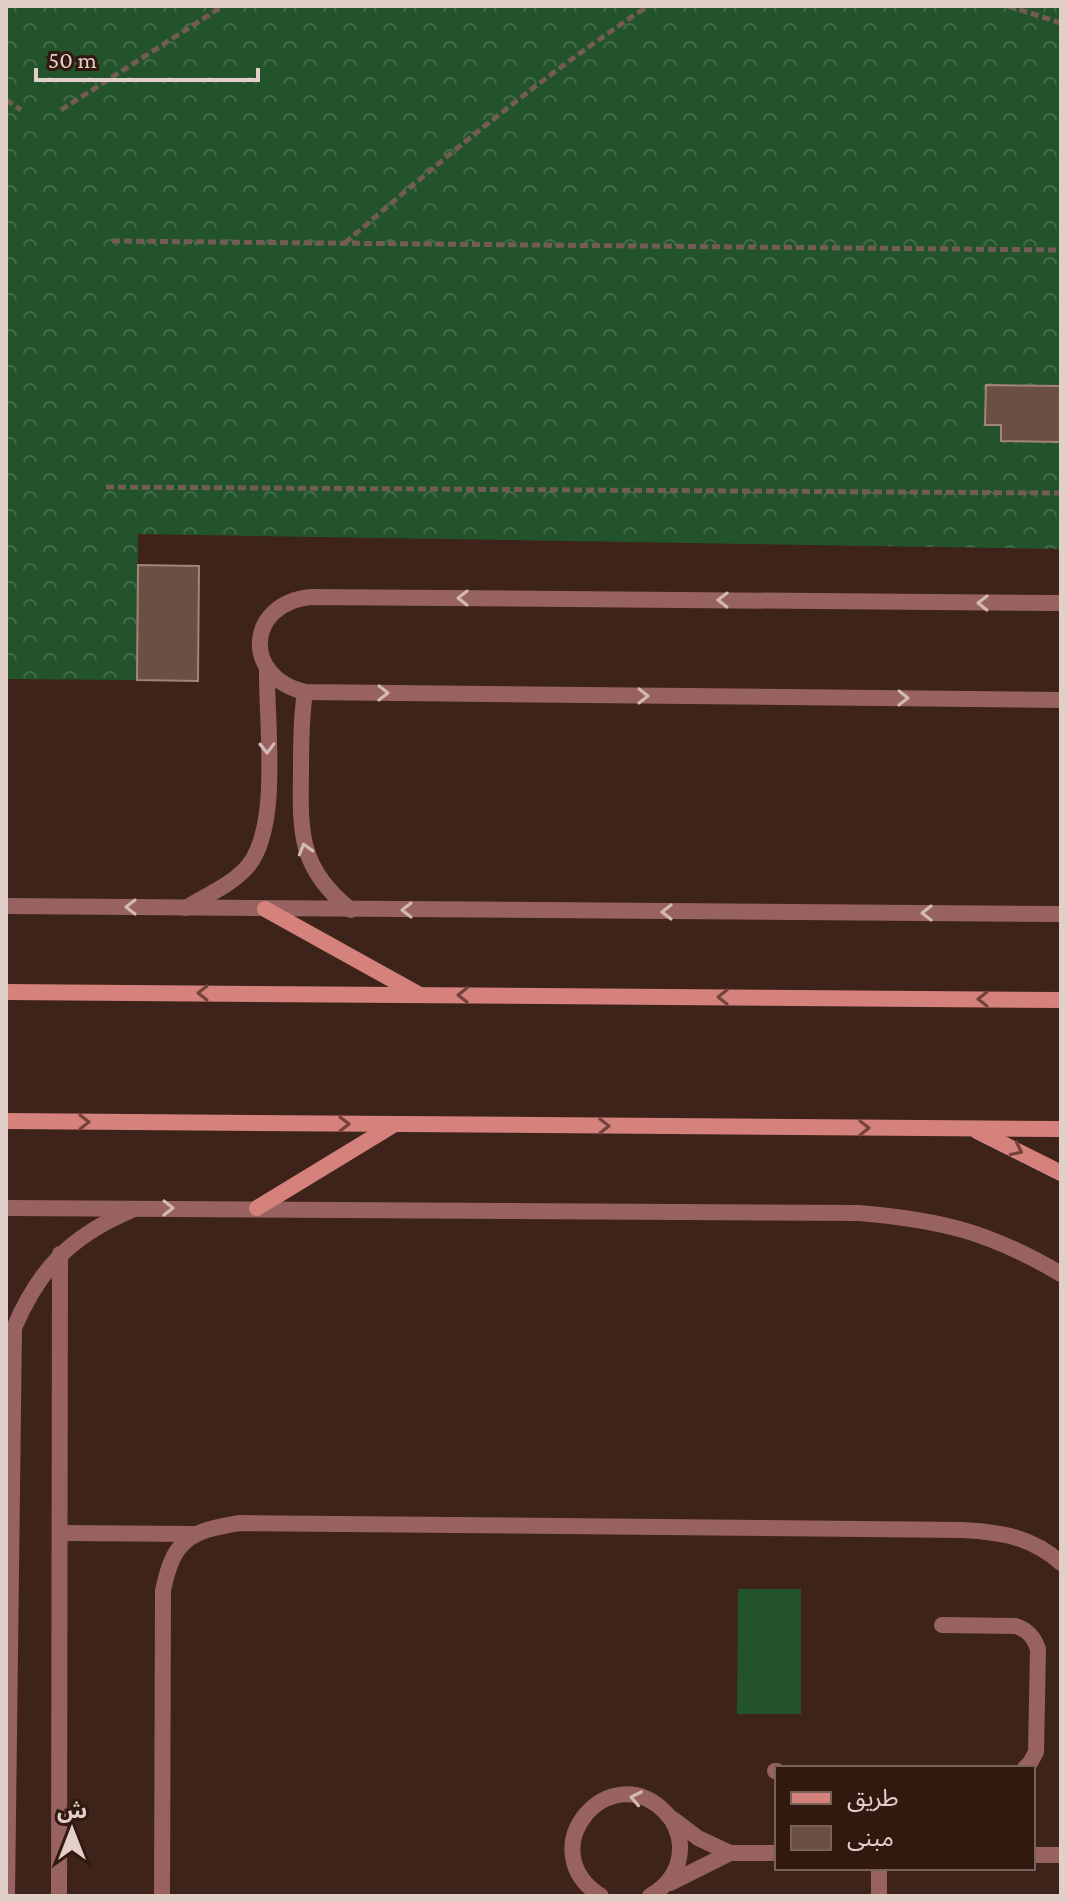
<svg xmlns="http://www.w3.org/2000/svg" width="1067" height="1902" viewBox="0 0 1067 1902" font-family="'Crimson Pro','Noto Sans Arabic',serif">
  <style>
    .grass { fill: #23532a }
    .forest { fill: url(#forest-crowns) }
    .building { fill: #6c4f44; stroke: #a48478; stroke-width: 2 }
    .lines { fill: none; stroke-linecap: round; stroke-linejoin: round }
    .path { stroke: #735c53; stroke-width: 5; stroke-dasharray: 8 4; stroke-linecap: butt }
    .lane { stroke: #97625f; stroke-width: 16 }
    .street { stroke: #97625f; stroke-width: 16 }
    .secondary { stroke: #d5817c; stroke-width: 16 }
    .oneway { stroke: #d2b9b3 }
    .oneway2 { stroke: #73433b }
  </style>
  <defs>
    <pattern id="forest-crowns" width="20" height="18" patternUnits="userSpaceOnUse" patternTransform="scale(2)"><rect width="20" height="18" fill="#23532a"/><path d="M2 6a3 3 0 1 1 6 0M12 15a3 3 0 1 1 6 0" fill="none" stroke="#436b47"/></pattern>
  </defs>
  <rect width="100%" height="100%" fill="#3d2319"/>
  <polygon class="grass" points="738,1589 801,1589 801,1714 737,1714"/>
  <polygon class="forest" points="6,6 1061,6 1061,549 138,534 137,680 6,679"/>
  <g class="building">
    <polygon points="986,385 1061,386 1061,442 1001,441 1001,425 985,425"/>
    <polygon points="138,565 199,566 198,681 137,680"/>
  </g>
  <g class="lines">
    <g class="path">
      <polyline points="1008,6 1061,23"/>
      <polyline points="6,100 21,110"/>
      <polyline points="61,110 223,6"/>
      <polyline points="112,241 1061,250"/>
      <path d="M345,243c97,-84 196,-166 303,-237"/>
      <polyline points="106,487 1061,493"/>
    </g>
    <g class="lane">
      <path d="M1061,603l-751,-6c-64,7 -68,80 -5,95l756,8"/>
      <path d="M305,692c-4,27 -4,53 -4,80 -1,61 -2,97 50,138"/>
      <path d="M186,908c21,-13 47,-24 62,-42 33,-40 18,-144 19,-196"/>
      <polyline points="60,1533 195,1534"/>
      <path d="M942,1625l74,1c12,4 18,11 22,23l-2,103 -6,11 -5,5"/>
      <polyline points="775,1771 777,1771"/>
      <polyline points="673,1819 698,1838 730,1853"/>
      <polyline points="1033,1855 1061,1855"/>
      <polyline points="879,1868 879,1896"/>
      <polyline points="670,1883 730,1853 777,1853"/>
      <path d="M162,1896l1,-305c10,-52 27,-60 77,-68l723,7c38,2 69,7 98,33"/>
      <path d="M601,1896c-72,-46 8,-141 64,-84 9,9 14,21 15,33 1,23 -11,40 -30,51"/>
    </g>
    <g class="street">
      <polyline points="6,906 1061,914"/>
      <path d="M6,1208l853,5c82,7 131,19 202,61"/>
      <path d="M7,1896l7,-568c25,-59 57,-92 116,-117"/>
      <polyline points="59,1896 60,1254"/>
    </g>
    <g class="secondary">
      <polyline points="265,909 418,994"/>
      <polyline points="6,992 1061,1000"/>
      <polyline points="6,1121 1061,1129"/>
      <polyline points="977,1131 1061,1173"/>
      <polyline points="257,1208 395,1124"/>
    </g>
  </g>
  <defs><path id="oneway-chevron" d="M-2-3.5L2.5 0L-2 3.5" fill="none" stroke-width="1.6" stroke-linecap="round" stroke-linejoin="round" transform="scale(2)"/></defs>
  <g class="oneway">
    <use href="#oneway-chevron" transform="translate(463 598) rotate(-179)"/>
    <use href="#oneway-chevron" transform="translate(723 600) rotate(-179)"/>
    <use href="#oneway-chevron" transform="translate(983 603) rotate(-179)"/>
    <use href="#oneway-chevron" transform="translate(383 693) rotate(1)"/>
    <use href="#oneway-chevron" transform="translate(643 696) rotate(1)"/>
    <use href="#oneway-chevron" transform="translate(903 698) rotate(1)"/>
    <use href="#oneway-chevron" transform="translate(267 748) rotate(89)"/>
    <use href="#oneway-chevron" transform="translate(305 849) rotate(-106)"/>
    <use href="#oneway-chevron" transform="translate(131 907) rotate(-180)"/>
    <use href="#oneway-chevron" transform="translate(407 910) rotate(-180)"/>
    <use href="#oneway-chevron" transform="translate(667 912) rotate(-180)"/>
    <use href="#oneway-chevron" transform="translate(927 913) rotate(-180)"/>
    <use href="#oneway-chevron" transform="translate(168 1208)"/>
    <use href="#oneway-chevron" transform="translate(636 1798) rotate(-168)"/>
  </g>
  <g class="oneway2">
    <use href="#oneway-chevron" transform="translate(203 993) rotate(-180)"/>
    <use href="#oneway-chevron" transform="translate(463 995) rotate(-180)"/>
    <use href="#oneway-chevron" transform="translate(723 997) rotate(-180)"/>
    <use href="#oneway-chevron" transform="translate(983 999) rotate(-180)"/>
    <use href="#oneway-chevron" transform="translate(84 1122)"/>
    <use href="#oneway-chevron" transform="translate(344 1124)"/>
    <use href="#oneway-chevron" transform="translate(604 1126)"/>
    <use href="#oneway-chevron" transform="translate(864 1128)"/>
    <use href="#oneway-chevron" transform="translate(1017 1150) rotate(26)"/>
  </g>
  <rect width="1067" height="1902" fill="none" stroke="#e1cfc8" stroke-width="16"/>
  <rect x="775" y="1766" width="260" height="104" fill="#321910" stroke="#78625a" stroke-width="2"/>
  <rect x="791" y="1792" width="40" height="12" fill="#d5817c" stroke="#78625a" stroke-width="2"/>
  <text x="847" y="1806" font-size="24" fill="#e1cfc8">طريق</text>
  <rect x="791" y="1826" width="40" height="24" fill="#6c4f44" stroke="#78625a" stroke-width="2"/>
  <text x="847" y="1846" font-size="24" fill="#e1cfc8">مبنى</text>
  <g transform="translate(72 1830)" stroke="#321910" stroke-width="6" paint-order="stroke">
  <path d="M0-6L14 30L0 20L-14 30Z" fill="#e1cfc8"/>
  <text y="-12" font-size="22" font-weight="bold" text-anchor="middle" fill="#e1cfc8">ش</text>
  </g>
  <path d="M36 68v12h222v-12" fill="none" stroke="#e1cfc8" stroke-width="4"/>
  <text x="48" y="68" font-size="24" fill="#e1cfc8" stroke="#321910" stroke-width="6" paint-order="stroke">50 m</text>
</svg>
